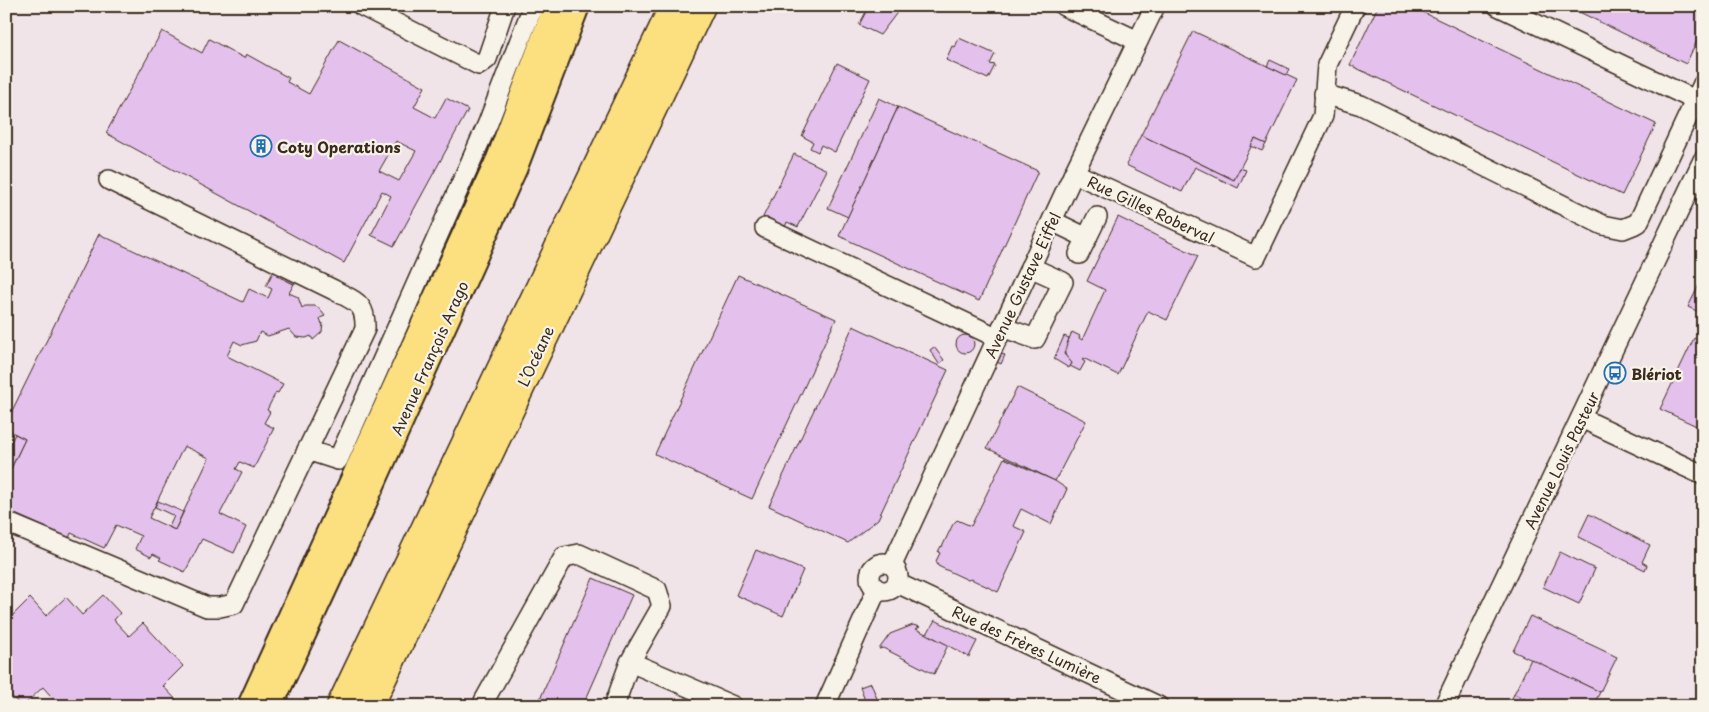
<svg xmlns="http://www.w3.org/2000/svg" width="1709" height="712" viewBox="0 0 1709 712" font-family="'Playpen Sans',sans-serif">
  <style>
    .building { fill: #e3c1ec; stroke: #3b2a1e; fill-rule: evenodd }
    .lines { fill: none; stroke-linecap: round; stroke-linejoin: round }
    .minor-casing { stroke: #3b2a1e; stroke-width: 22 }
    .major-casing { stroke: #3b2a1e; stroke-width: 28 }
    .highway-casing { stroke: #3b2a1e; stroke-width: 31 }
    .minor { stroke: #f7f3e8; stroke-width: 19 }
    .major { stroke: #fce080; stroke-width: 24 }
    .highway { stroke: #fce080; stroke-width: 28 }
    .labels { text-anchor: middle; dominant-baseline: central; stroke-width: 4.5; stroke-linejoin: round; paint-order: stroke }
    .poi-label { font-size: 15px; font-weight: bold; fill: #3b2a1e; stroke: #f7f3e8; text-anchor: start }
    .street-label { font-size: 15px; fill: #3b2a1e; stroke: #f7f3e8 }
  </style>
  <rect width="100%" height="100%" fill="#f1e4e9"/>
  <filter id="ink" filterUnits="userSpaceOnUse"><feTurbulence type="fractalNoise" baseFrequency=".02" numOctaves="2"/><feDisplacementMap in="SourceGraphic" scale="10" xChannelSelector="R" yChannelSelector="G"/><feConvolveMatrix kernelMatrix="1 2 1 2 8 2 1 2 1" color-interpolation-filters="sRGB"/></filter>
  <g filter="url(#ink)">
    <g class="building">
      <polygon points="317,6 318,7 316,12 305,7"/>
      <polygon points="869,6 902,6 880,35 859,25"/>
      <polygon points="1378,6 1410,6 1656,124 1622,195 1350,65"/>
      <polygon points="1567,6 1703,6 1703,28 1686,64"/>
      <path d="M162,31l40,22 7,-14 35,19 2,-4 43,24 -2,4 22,12 30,-54 86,47 -11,20 21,11 11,-20 22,12 -74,136 -23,-11 20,-39 -9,-5 -38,72 -238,-130zM396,141l20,10 -17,30 -20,-10z"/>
      <polygon points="1193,31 1297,80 1266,144 1255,139 1234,180 1141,135"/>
      <polygon points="959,38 995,54 990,64 995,65 988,79 946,60 952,46 955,47"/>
      <polygon points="1270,60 1289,69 1286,75 1267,66"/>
      <polygon points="837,63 870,79 835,152 821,145 818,152 810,148 813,142 802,136"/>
      <polygon points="879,98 898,107 848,217 828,208"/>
      <polygon points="898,107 1038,171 979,301 839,236"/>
      <polygon points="1141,135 1234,180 1240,168 1246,170 1238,188 1195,167 1182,192 1126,165"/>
      <polygon points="1255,139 1266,144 1262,151 1251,146"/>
      <polygon points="794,154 827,170 798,227 787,222 785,227 763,217"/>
      <polygon points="1118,217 1198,256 1167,320 1148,311 1118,375 1083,358 1082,360 1085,362 1080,371 1070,366 1072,363 1066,357 1064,350 1072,332 1080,336 1079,338 1082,340 1105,290 1087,281"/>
      <path d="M99,234l144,68 6,-13 19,9 4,-9 -6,-3 8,-16 5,3 -1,3 16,8 -5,9 9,4 4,11 3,-2h10l4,2 6,8 -5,2 2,6 1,-1 -1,9 -9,8 -2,-4 -5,2 -10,-1 -7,-8 -21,7 -8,-4 -4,9 -14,4 -8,-4 -7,15 56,28 -5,9 -2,-1 -9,18 3,2 -6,11 10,5 -20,40 -14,-6 -4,7 6,3 -22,42 26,13 -12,26 -32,-14 -17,33 -26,-12 2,-2 -8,-4 -2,3 -16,-8 6,-13 -25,-11 -12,23 -33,-15 -2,5 -63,-28v-31l19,-40 -19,-10v-6zM184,446l25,12 -34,72 -26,-12z"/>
      <polygon points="279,273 295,280 294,284 278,276"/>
      <polygon points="738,275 836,319 752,499 655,454"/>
      <polygon points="1703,277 1703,314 1688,307"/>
      <polygon points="853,326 948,370 878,519 848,543 769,506"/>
      <circle cx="965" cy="344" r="9"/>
      <polygon points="1064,336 1069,338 1064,354 1072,363 1069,368 1054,359"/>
      <polygon points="1694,338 1703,342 1703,429 1660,409"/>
      <polygon points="934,347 944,360 939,364 930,350"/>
      <polygon points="1001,354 1005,355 1001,364 997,362"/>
      <polygon points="1017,387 1086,421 1055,481 987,448"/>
      <polygon points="15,434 25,439 6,479 6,452"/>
      <polygon points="1004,458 1055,481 1067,489 1051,524 1021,509 1013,526 1026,532 998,592 971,579 968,580 938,566 936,561 940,553 938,552 941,546 942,547 953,524 957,520 971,526"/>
      <polygon points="158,501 183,512 175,530 169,527 174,516 155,507"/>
      <polygon points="1589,514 1650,545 1642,562 1647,565 1645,570 1578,537"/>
      <polygon points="756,550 803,570 783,616 736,595"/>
      <polygon points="1560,552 1595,569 1579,604 1543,587"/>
      <polygon points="593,578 632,595 583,706 537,706"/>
      <polygon points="103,595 120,613 114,620 129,636 143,623 183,666 163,686 182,706 56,706 58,704 43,687 23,706 21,706 6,690 6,687 11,682 6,676 6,618 8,620 30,598 46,616 66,597 82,615"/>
      <polygon points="1530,616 1617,657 1600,692 1513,651"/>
      <polygon points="935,620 977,641 969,657 927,634"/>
      <polygon points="913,625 920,627 916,629 948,645 934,674 883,648 879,649 890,634"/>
      <polygon points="1531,659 1600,692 1593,706 1540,706 1514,694"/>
      <polygon points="871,683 879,704 867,706 860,687"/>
      <polygon points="1514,694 1540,706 1509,706"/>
    </g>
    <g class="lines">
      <g class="minor-casing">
        <g id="minor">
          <polyline points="362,6 479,65 487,59 505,6"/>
          <polyline points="1064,6 1138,41"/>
          <polyline points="1498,6 1695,100"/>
          <polyline points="1324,94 1361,105 1603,225 1623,229 1638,223 1703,84"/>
          <polyline points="1074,173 1256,257 1323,116 1327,65 1355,6"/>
          <polyline points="1052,221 1087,238"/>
          <polyline points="765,228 998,338"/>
          <polyline points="1079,254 1097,217"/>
          <polyline points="1002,327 1035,339 1063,282 1030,267"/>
          <polyline points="1581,418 1703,475"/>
          <polyline points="307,450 338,460 488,123 533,6"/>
          <path d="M6,522l201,85h13l14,-3 131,-275c1,-27 -10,-27 -31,-39l-225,-110"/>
          <circle cx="884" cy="577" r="14"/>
          <polyline points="892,565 1074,173 1155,6"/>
          <polyline points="897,583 1158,706"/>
          <polyline points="630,662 733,706"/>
          <polyline points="487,706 484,701 564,557 579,554 657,590 662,606 630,662 614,706"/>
          <polyline points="825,706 877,589"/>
          <polyline points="1444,706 1703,160"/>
        </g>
      </g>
      <g class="major-casing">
        <g id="major">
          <polyline points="250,706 499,159 556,6"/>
          <polyline points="270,706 359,514 515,167 577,6"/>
        </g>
      </g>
      <g class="highway-casing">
        <g id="highway">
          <polyline points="341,706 674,6"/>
          <polyline points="369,706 701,6"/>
        </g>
      </g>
      <use href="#minor" class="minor"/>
      <use href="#major" class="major"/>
      <use href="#highway" class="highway"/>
    </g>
  </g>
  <defs>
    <g id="building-ring" transform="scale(1.125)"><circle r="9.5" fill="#f7f3e8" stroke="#1f6fb2" stroke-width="1.5"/><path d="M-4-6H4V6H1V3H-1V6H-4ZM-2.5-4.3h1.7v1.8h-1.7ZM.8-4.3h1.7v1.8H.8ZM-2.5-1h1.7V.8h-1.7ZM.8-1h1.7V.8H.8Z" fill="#1f6fb2"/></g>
    <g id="bus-ring" transform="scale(1.125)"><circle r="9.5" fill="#f7f3e8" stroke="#1f6fb2" stroke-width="1.5"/><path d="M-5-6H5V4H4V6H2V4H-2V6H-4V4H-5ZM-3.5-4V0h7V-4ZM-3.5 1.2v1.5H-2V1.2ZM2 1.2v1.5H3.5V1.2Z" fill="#1f6fb2"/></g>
  </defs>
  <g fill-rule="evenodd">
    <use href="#building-ring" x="261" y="146"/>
    <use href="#bus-ring" x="1615" y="373"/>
  </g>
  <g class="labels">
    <g class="poi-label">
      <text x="277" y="146">Coty Operations</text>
      <text x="1631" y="373">Blériot</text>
    </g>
    <g class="street-label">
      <text transform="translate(1151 209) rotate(25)">Rue Gilles Roberval</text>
      <text transform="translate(1022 285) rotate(-65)">Avenue Gustave Eiffel</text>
      <text transform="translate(535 356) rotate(-65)">L’Océane</text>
      <text transform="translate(429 358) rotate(-66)">Avenue François Arago</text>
      <text transform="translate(1561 460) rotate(-64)">Avenue Louis Pasteur</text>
      <text transform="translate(1027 644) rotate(25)">Rue des Frères Lumière</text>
    </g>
  </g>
  <rect width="1709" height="712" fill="none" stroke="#f7f3e8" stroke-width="25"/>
  <rect x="12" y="12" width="1684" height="687" fill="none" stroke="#3b2a1e" stroke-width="2" filter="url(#ink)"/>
</svg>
